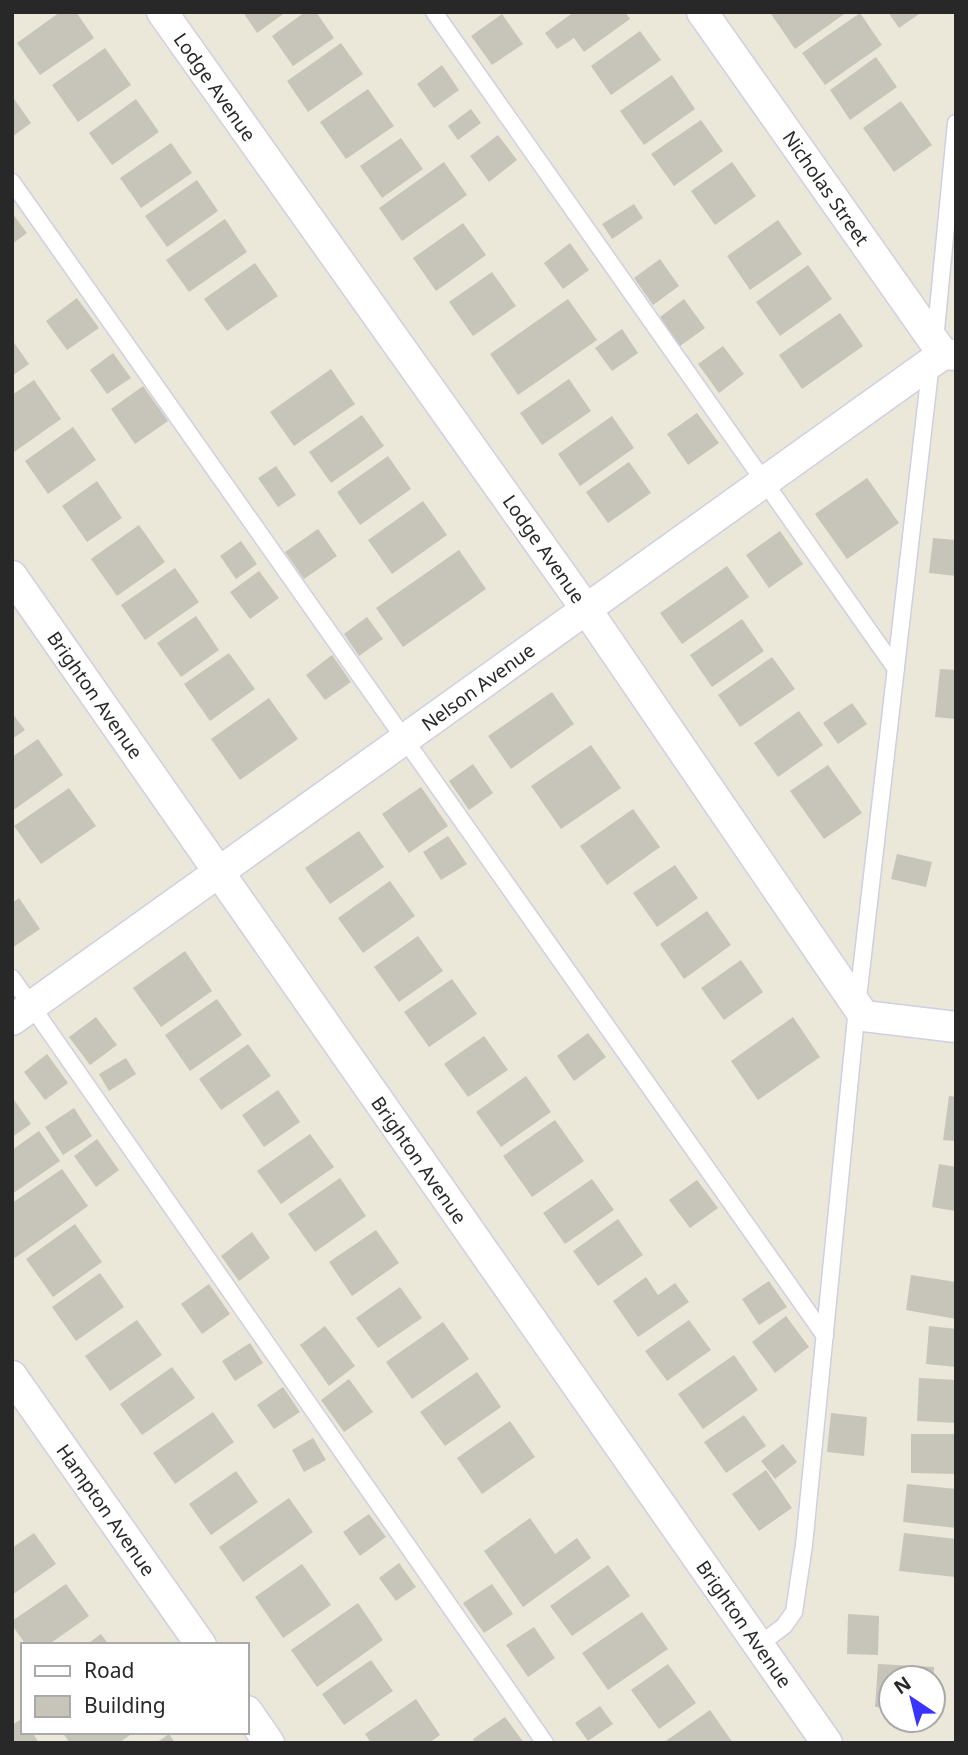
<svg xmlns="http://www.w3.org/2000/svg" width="968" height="1755" viewBox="0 0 968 1755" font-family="'Noto Sans',sans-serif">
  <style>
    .building { fill: #c7c4b9 }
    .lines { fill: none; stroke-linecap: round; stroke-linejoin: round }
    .lane-casing { stroke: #cfcfe2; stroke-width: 19 }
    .street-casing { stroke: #cfcfe2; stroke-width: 33 }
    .lane { stroke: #fff; stroke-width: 16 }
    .street { stroke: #fff; stroke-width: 30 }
    .labels { text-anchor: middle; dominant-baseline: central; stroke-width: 5; stroke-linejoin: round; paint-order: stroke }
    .street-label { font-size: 19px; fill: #282828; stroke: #fff }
  </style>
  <rect width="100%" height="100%" fill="#ebe8d9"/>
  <g class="building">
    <polygon points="60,12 76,12 94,38 40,75 17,43"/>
    <polygon points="243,12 286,12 257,33"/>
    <polygon points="305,12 316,12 334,38 293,66 272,36"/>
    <polygon points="574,12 625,12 630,19 584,52 574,38 557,49 545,33"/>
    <polygon points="773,12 847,12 795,49 771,14"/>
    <polygon points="888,12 922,12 899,28"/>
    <polygon points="860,13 882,45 825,85 802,53"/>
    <polygon points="502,14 523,44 492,65 471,36"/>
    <polygon points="640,31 661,60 611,95 591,66"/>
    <polygon points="341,43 363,74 308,112 287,81"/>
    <polygon points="105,48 131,85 78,122 52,85"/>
    <polygon points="876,57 897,87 850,120 830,90"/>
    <polygon points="442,65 459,90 434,108 417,84"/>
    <polygon points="672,75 695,109 644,145 620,111"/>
    <polygon points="368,89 394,126 346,159 320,122"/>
    <polygon points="12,96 31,123 12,137"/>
    <polygon points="136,99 159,132 112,165 89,133"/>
    <polygon points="901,101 932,145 894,172 863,128"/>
    <polygon points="471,109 481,123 458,140 448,126"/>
    <polygon points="701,120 723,151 674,186 651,154"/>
    <polygon points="498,135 517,160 489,182 470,156"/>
    <polygon points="401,138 423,169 382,198 360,166"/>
    <polygon points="171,143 192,173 141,208 120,178"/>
    <polygon points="444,162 467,195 402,241 379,208"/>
    <polygon points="732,162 756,196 715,225 691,191"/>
    <polygon points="197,180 218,211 167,247 145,216"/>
    <polygon points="634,204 643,218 612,239 602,224"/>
    <polygon points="12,213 27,233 12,244"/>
    <polygon points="225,219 247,252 189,292 166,260"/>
    <polygon points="778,220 802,254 750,290 727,256"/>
    <polygon points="463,223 486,255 436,291 413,258"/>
    <polygon points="570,243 589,270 563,289 544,263"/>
    <polygon points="660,259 679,286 653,305 634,278"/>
    <polygon points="255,263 278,296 227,331 204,299"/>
    <polygon points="808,265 832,299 780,336 756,302"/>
    <polygon points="492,272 516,306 473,336 449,302"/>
    <polygon points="77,298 99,328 67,350 46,321"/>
    <polygon points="568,299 597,340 518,395 490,354"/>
    <polygon points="684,299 705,328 680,346 660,317"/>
    <polygon points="840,313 863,346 802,389 779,355"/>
    <polygon points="622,329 638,353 612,371 595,348"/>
    <polygon points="12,340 29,364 12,376"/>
    <polygon points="723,346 744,374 719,393 698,364"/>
    <polygon points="113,353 131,378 107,394 90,370"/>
    <polygon points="331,369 355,404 294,446 270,412"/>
    <polygon points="569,379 591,411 542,445 520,413"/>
    <polygon points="34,380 61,419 14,452 12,395"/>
    <polygon points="143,386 168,421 135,444 111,409"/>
    <polygon points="697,413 719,443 688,465 667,434"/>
    <polygon points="362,415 384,446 331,483 309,452"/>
    <polygon points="612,416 634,448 580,486 558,454"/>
    <polygon points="73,427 96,460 48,494 25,461"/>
    <polygon points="388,456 411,489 360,525 337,492"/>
    <polygon points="629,462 651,493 608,523 586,492"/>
    <polygon points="276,466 296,495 278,507 258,478"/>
    <polygon points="867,478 899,523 847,559 815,514"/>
    <polygon points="97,481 122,518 87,542 62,506"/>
    <polygon points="423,501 447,535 392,574 368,540"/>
    <polygon points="139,525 165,562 117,596 91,559"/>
    <polygon points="318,529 337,556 304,579 285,552"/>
    <polygon points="780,531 803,564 769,588 746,555"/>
    <polygon points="933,538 956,540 956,576 929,573"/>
    <polygon points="241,541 257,564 236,579 220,556"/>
    <polygon points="459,550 486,589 403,647 376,608"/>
    <polygon points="727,566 749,597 682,644 660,613"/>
    <polygon points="175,568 199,602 145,640 121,605"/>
    <polygon points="259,571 279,598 250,619 230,592"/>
    <polygon points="196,616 219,650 181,677 157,643"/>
    <polygon points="367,617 383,639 359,656 344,634"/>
    <polygon points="742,619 764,651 712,687 690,655"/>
    <polygon points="229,653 255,689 210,721 184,684"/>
    <polygon points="332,655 351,682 325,700 306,675"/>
    <polygon points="772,657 795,689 740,727 718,695"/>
    <polygon points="940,669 956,670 956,719 935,717"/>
    <polygon points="552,692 574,724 511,769 488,736"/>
    <polygon points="269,698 298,739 240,780 211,739"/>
    <polygon points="852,703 867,724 838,744 823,723"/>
    <polygon points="799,711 823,745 778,777 754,743"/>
    <polygon points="12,713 25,730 12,739"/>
    <polygon points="38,739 63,775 12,811 12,757"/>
    <polygon points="591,745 621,788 561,829 531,786"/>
    <polygon points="473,764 493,793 469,810 449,781"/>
    <polygon points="828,765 862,813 824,839 790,791"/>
    <polygon points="421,787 448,826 409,853 382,814"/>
    <polygon points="69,788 96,826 41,864 14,826"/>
    <polygon points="633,809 660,847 607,885 580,846"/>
    <polygon points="359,831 384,867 330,904 305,868"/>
    <polygon points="448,836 467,864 441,880 423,852"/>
    <polygon points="897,854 932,862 926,887 891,879"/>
    <polygon points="675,865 698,898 657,927 633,893"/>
    <polygon points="390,881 415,916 363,953 338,918"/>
    <polygon points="19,898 40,929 12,948 12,903"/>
    <polygon points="707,911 731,945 684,979 660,944"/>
    <polygon points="418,936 443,971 399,1002 374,967"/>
    <polygon points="185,951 212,991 161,1027 133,988"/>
    <polygon points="741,960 763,992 724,1020 701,988"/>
    <polygon points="452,979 477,1014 429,1047 404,1012"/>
    <polygon points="217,999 242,1035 190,1071 165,1035"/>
    <polygon points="96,1017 117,1045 90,1065 69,1037"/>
    <polygon points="793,1017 820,1057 758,1100 731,1061"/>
    <polygon points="588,1033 606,1057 574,1081 557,1056"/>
    <polygon points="484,1036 508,1070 468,1097 444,1064"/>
    <polygon points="248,1044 271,1076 221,1110 199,1079"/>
    <polygon points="47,1054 68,1083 45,1100 24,1072"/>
    <polygon points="126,1058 136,1074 109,1091 99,1074"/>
    <polygon points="526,1076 551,1112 501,1147 476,1112"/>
    <polygon points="278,1090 300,1122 264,1147 242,1115"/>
    <polygon points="949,1096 956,1097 956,1141 943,1140"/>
    <polygon points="12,1097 31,1124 12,1137"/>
    <polygon points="74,1108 92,1136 63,1155 45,1127"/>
    <polygon points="555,1120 584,1161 532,1197 503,1156"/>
    <polygon points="39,1131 60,1161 12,1194 12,1150"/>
    <polygon points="310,1134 334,1167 281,1204 257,1171"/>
    <polygon points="97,1139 119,1170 96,1187 74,1156"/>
    <polygon points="939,1164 956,1167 956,1211 932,1207"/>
    <polygon points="62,1169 88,1206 15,1258 12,1254 12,1203"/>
    <polygon points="340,1178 366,1216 315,1252 288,1214"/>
    <polygon points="592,1179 614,1210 565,1244 543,1213"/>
    <polygon points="697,1180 718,1208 690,1228 669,1200"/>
    <polygon points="618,1219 643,1255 598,1286 573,1251"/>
    <polygon points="75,1224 102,1262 53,1297 26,1259"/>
    <polygon points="376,1230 399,1263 352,1296 329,1262"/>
    <polygon points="252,1232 270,1258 239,1281 221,1256"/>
    <polygon points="100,1273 124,1307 76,1341 52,1307"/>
    <polygon points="911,1275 956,1282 956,1319 906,1310"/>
    <polygon points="646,1277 658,1295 675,1283 689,1302 638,1337 613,1301"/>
    <polygon points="769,1281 787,1307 759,1325 742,1299"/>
    <polygon points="209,1284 230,1314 202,1334 181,1304"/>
    <polygon points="400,1287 422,1318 378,1348 356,1318"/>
    <polygon points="786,1316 809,1347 775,1373 752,1342"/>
    <polygon points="137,1320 162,1355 110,1391 85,1356"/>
    <polygon points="689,1320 711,1350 667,1381 645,1351"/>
    <polygon points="443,1322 469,1359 412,1399 386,1362"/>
    <polygon points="325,1326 355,1366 329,1386 300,1345"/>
    <polygon points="929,1326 956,1329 956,1367 926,1364"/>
    <polygon points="250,1343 263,1363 235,1381 222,1361"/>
    <polygon points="734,1355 758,1390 703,1429 678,1394"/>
    <polygon points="172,1367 195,1398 142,1435 120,1404"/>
    <polygon points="477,1372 501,1407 445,1446 420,1412"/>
    <polygon points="919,1378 956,1380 956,1423 917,1421"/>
    <polygon points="349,1379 373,1412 344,1432 321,1400"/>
    <polygon points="283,1387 300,1412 274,1429 257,1405"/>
    <polygon points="213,1412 234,1442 175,1484 153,1453"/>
    <polygon points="831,1413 867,1417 864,1456 827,1452"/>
    <polygon points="744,1415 766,1446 726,1473 704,1442"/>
    <polygon points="510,1421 535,1457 482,1494 457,1458"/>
    <polygon points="911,1434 956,1434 956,1474 911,1473"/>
    <polygon points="313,1438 326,1460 304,1472 292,1450"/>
    <polygon points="783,1444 797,1462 775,1479 761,1461"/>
    <polygon points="766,1470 792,1508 759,1531 732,1494"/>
    <polygon points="236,1471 258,1502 211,1535 189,1504"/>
    <polygon points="907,1484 956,1489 956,1528 903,1522"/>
    <polygon points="289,1498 313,1532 243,1582 219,1547"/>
    <polygon points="369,1514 386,1537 360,1556 343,1532"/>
    <polygon points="530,1518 555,1554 577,1538 591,1558 523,1607 484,1551"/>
    <polygon points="34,1533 56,1564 12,1595 12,1548"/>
    <polygon points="904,1533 956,1539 955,1577 899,1571"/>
    <polygon points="399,1563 416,1587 396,1601 379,1578"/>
    <polygon points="302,1564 331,1605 283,1638 255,1597"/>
    <polygon points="608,1565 630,1596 572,1636 550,1606"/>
    <polygon points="66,1584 89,1616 48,1645 26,1645 12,1625 12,1621"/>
    <polygon points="492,1584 513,1614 484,1633 463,1603"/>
    <polygon points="358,1603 383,1640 317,1687 291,1650"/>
    <polygon points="642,1612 668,1649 608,1690 582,1653"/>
    <polygon points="848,1614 879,1616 878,1655 847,1654"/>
    <polygon points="534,1627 555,1658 528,1677 506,1645"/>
    <polygon points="101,1634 109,1645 86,1645"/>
    <polygon points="371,1660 393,1691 344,1725 322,1694"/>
    <polygon points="668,1664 696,1703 659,1729 631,1690"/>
    <polygon points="878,1664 934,1667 934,1678 891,1678 891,1708 875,1707"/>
    <polygon points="416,1699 440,1735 429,1743 371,1743 365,1734"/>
    <polygon points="600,1706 613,1724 588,1741 575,1723"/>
    <polygon points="710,1710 733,1743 663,1743"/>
    <polygon points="505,1717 524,1743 475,1743 473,1739"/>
    <polygon points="23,1718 23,1732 32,1732 39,1743 12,1743 12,1725"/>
    <polygon points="62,1732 134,1732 119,1743 70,1743"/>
    <polygon points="169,1734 175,1743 156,1743"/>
  </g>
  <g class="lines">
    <g class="lane-casing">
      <g id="lane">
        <polyline points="434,12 896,669"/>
        <polyline points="12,182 825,1336"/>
        <polyline points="935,340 956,123"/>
        <polyline points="12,978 545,1743"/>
        <polyline points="759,1645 784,1626 794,1612 804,1545 857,1007 931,362"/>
      </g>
    </g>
    <g class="street-casing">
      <g id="street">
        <polyline points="162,12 586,609 864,1016 956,1027"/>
        <polyline points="702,12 943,354 956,355"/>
        <polyline points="12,576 827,1743"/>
        <polyline points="12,1020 943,354"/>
        <polyline points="12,1376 201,1645"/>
        <polyline points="247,1711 269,1743"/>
      </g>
    </g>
    <use href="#lane" class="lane"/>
    <use href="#street" class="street"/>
  </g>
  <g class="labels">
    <g class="street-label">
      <text transform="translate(215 87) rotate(55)">Lodge Avenue</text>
      <text transform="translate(826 188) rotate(55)">Nicholas Street</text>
      <text transform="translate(544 549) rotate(55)">Lodge Avenue</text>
      <text transform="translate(478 687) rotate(-36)">Nelson Avenue</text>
      <text transform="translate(95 695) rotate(55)">Brighton Avenue</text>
      <text transform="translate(419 1160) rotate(55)">Brighton Avenue</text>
      <text transform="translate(106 1510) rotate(55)">Hampton Avenue</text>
      <text transform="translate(744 1624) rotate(55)">Brighton Avenue</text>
    </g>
  </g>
  <rect width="968" height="1755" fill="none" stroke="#282828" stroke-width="28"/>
  <rect x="21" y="1643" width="228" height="91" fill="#ffffff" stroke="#a9a9a9" stroke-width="2"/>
  <rect x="35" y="1666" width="35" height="10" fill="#ffffff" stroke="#a9a9a9" stroke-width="2"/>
  <text x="84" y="1678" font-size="21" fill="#282828">Road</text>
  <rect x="35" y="1696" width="35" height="21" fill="#c7c4b9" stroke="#a9a9a9" stroke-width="2"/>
  <text x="84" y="1713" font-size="21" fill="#282828">Building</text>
  <g transform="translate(912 1699) rotate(325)"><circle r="33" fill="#ffffff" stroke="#a9a9a9" stroke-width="2"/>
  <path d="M0-5L12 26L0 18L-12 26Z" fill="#3b33fe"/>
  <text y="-10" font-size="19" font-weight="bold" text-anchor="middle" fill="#282828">N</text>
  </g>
</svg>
